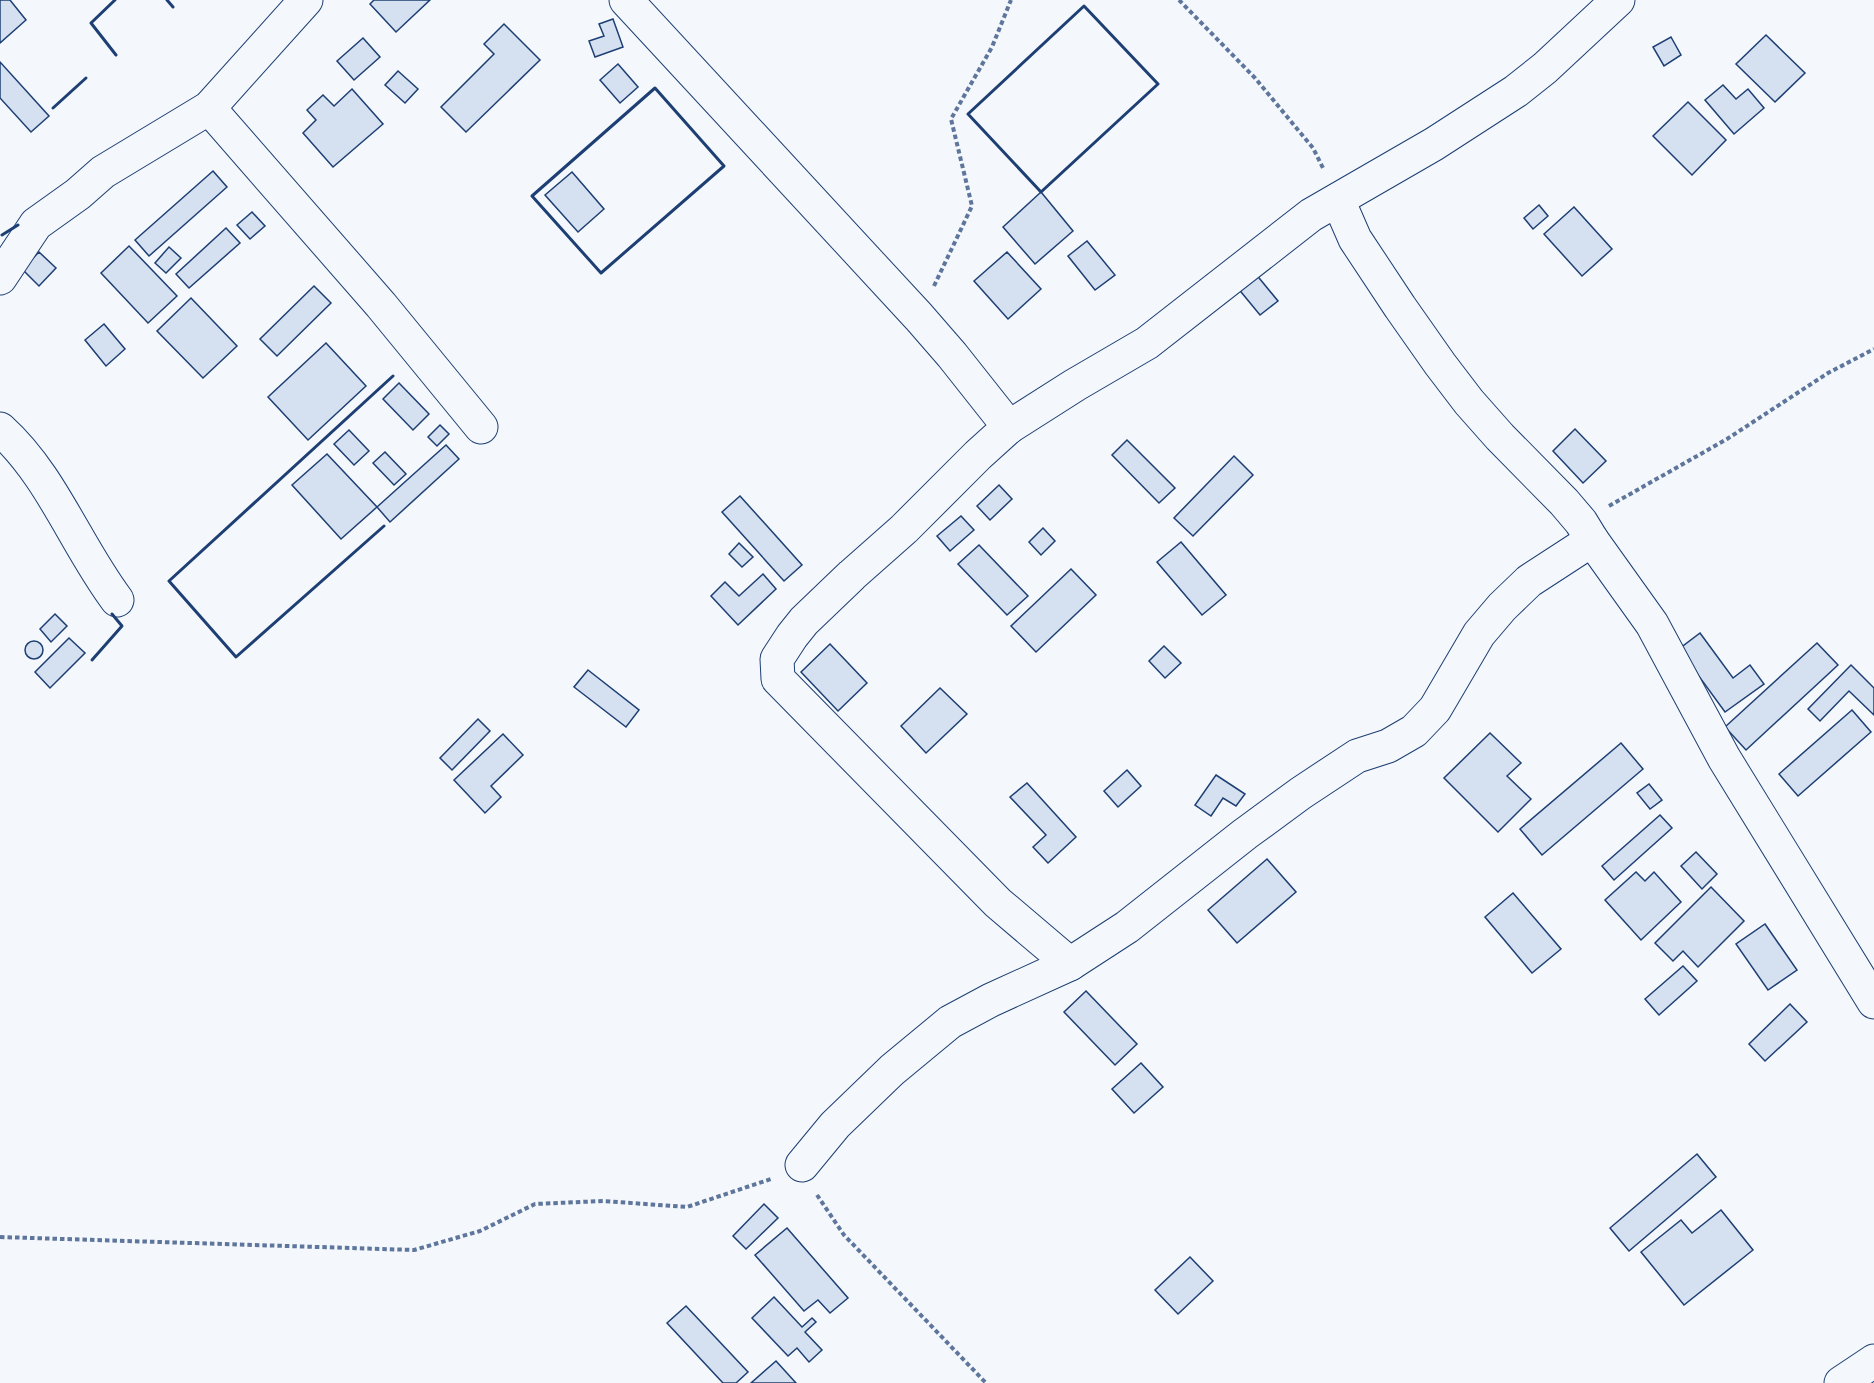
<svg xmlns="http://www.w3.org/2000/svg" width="1874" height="1383" viewBox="0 0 1874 1383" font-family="'DejaVu Sans',sans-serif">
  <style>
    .building { fill: #d5e0f0; stroke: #1d3f73; stroke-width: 1.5 }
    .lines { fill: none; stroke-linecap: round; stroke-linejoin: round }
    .minor-casing { stroke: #1d3f73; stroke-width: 35 }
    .path { stroke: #5e769c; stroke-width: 4; stroke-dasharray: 4.5 3; stroke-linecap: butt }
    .minor { stroke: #f4f7fb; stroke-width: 33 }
    .wall { stroke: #1d3f73; stroke-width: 3 }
  </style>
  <rect width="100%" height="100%" fill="#f4f7fb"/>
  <g class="building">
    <polygon points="0,0 10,0 26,20 0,43"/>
    <polygon points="374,0 430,0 396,32 370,4"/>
    <polygon points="613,19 623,47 595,57 589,41 604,36 599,24"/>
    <polygon points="504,24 540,60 466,132 441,107 494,54 484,44"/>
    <polygon points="1766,35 1805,73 1775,102 1736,64"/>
    <polygon points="1671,37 1681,55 1664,66 1653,47"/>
    <polygon points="363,38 380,57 354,80 337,61"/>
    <polygon points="0,62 49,116 31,132 0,98"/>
    <polygon points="618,64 638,87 620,103 600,80"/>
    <polygon points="398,71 418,89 405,103 385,85"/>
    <polygon points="1723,85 1736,99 1748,89 1764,108 1734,134 1705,100"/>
    <polygon points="352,89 383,124 333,167 303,133 316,120 307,110 323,95 334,106"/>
    <polygon points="1688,102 1726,140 1692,175 1653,136"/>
    <polygon points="213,171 227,187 149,256 135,240"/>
    <polygon points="572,172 604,209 578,232 545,195"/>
    <polygon points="1041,192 1073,231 1035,264 1003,227"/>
    <polygon points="1539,205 1548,216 1533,229 1524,218"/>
    <polygon points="1574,207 1612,249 1582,276 1544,234"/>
    <polygon points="252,212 265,226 250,239 237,225"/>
    <polygon points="226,228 240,243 189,288 176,274"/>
    <polygon points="1087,241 1115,275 1095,290 1068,256"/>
    <polygon points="129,246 177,296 148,323 101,273"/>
    <polygon points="169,247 181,258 166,273 155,263"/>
    <polygon points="39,252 56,268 39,286 22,269"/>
    <polygon points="1007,252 1041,289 1008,319 974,281"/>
    <polygon points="1255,273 1278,301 1260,315 1237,287"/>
    <polygon points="314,286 331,303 277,356 260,339"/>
    <polygon points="191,298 237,346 203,378 157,331"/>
    <polygon points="104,324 125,349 106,366 85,340"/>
    <polygon points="326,343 366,386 308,440 268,397"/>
    <polygon points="399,383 429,414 413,430 383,399"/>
    <polygon points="440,425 449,434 437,446 428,437"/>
    <polygon points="1575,429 1606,461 1583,483 1553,451"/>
    <polygon points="349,430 369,451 354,465 334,444"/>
    <polygon points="1127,440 1175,488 1159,503 1112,455"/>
    <polygon points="446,445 459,459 390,522 377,507"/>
    <polygon points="385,452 406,474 394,485 373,463"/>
    <polygon points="327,454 377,507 341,539 292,485"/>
    <polygon points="1234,456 1253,475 1193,536 1174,518"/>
    <polygon points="999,485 1012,499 990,520 977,506"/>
    <polygon points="740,496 802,565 784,581 722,512"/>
    <polygon points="961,516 974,530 950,551 937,536"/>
    <polygon points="1043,528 1055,541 1041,555 1029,542"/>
    <polygon points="1181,542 1226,595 1202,615 1157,562"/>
    <polygon points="739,543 753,557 742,567 729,554"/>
    <polygon points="979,545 1028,596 1007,615 958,564"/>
    <polygon points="1071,569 1096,595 1036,652 1011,626"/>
    <polygon points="763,574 776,589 738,625 711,596 725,582 739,596"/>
    <polygon points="55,614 67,626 51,642 40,629"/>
    <polygon points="1700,633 1733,678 1750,665 1764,684 1725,712 1679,649"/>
    <polygon points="69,638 85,653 50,688 35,672"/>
    <circle cx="34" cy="650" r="9"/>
    <polygon points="1817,643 1838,665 1746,750 1725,727"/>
    <polygon points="830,644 867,683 838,711 801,672"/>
    <polygon points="1164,646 1181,663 1165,678 1149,661"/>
    <polygon points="1851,665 1874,688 1874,715 1849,691 1820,721 1808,709"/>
    <polygon points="588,670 639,710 626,727 574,687"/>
    <polygon points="940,688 967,714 926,753 901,726"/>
    <polygon points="1852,710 1871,732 1798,796 1779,774"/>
    <polygon points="478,719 490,731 452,770 440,758"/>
    <polygon points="1490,733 1521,763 1507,776 1531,799 1498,832 1444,778"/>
    <polygon points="503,734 523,755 491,786 501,797 485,813 454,780"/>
    <polygon points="1621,743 1643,769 1542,855 1520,829"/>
    <polygon points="1127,770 1141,786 1118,807 1104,791"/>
    <polygon points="1216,775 1245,794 1236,806 1223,798 1211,816 1195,805"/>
    <polygon points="1027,783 1076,837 1048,863 1033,847 1046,835 1010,797"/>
    <polygon points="1649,784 1662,800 1650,809 1637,793"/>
    <polygon points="1660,815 1672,828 1614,880 1602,866"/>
    <polygon points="1696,852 1717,874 1702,889 1681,866"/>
    <polygon points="1267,859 1296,892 1237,943 1208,910"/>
    <polygon points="1636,872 1645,881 1654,872 1681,902 1641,940 1605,900"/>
    <polygon points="1711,887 1744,921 1698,967 1683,951 1673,961 1655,943"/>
    <polygon points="1513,893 1561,949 1532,973 1485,917"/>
    <polygon points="1765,924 1797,970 1768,990 1736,944"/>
    <polygon points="1683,966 1697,981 1659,1015 1645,999"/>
    <polygon points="1086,991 1137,1044 1115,1065 1064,1012"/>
    <polygon points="1790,1004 1807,1022 1765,1061 1749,1044"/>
    <polygon points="1141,1063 1163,1087 1134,1113 1112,1089"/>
    <polygon points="1697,1154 1716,1177 1629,1251 1610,1228"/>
    <polygon points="764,1204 778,1218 746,1249 733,1236"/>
    <polygon points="1721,1210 1753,1250 1684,1305 1641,1252 1681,1220 1692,1233"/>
    <polygon points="787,1228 848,1298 830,1313 818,1300 804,1311 755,1255"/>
    <polygon points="1190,1257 1213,1281 1178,1314 1155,1290"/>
    <polygon points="774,1297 802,1327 812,1318 816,1322 805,1332 822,1350 809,1362 797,1348 788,1356 752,1318"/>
    <polygon points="686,1306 748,1372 736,1383 723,1383 667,1323"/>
    <polygon points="776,1361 796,1383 751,1383"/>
  </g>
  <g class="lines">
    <g class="minor-casing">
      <g id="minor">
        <polyline points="626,0 919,317 952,355 1009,427 978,455 904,529 852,575 804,621 792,636 777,659 778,679 998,903 1070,964 991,1000 950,1022 892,1070 835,1125 802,1165"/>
        <polyline points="209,108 381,305 481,427"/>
        <polyline points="1338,200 1355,239 1400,307 1440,364 1469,402 1500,437 1564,502 1581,522 1592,540 1652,624 1724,758 1874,1002"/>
        <polyline points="0,278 36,224 78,194 103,172 209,108 306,0"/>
        <polyline points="1009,427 1075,385 1147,343 1311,215 1434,144 1516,91 1545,68 1618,0"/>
        <path d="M0,429c52,47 75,115 117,171"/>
        <polyline points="1070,964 1127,927 1245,834 1301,793 1357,756 1388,746 1414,731 1435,709 1479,634 1502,607 1529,581 1592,540"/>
        <polyline points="1841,1383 1874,1361"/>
      </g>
    </g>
    <g class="path">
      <polyline points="1179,0 1255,78 1313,148 1324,170"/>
      <polyline points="934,286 972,206 951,119 992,47 1011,0"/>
      <polyline points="1609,506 1727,439 1828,373 1874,349"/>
      <polyline points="817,1195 844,1235 986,1383"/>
      <polyline points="0,1237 414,1250 480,1231 535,1204 603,1201 687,1207 771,1179"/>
    </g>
    <use href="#minor" class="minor"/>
    <g class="wall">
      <polyline points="115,0 91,23 116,55"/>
      <polyline points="167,0 173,7"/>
      <polygon points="1084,6 1158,84 1041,192 968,114"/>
      <polygon points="655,88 724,166 601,273 532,196"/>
      <polyline points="53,108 86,78"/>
      <polyline points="2,235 18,225"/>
      <polyline points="384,526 236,657 169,581 393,376"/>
      <polyline points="92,660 122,626 112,614"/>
    </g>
  </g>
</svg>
